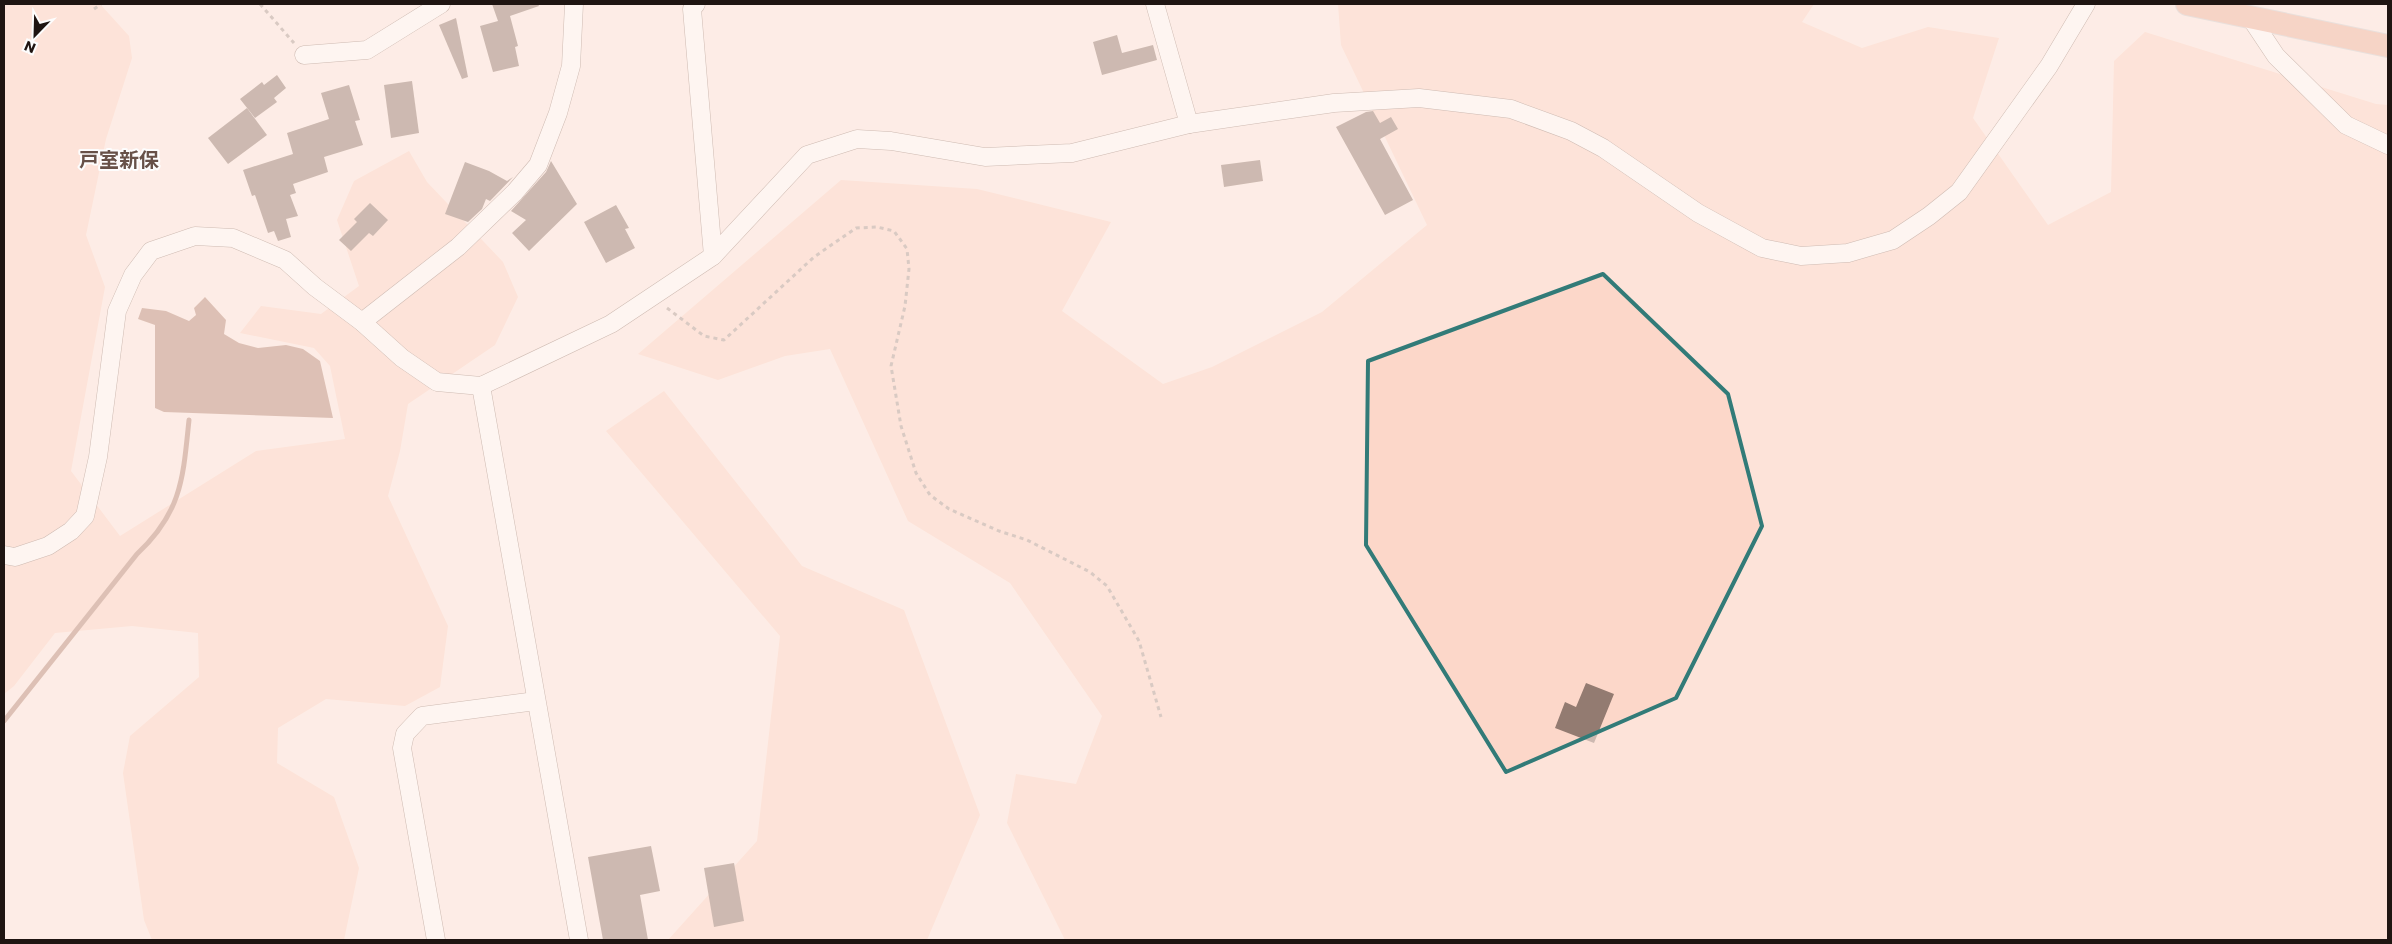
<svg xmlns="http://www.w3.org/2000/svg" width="2392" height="944" viewBox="0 0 2392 944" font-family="Poppins,'Noto Sans JP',sans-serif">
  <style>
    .green { fill: #fcd7c9 }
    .water { fill: #b78b7b }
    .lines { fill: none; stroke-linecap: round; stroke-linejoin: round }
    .stream { stroke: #b78b7b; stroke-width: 5 }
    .building { fill: #937b71 }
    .minor-casing { stroke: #967e75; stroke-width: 19 }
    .major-casing { stroke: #d2d0d0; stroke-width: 24 }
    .path { stroke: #ae9f9a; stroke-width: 3; stroke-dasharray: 4 4; stroke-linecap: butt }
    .minor { stroke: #fff; stroke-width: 18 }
    .major { stroke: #edb5a0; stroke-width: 22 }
    .marked { fill: none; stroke: #327b78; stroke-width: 4; stroke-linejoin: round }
    .labels { text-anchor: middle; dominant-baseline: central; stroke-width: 4; stroke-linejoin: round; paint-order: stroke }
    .quarter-label { font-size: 20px; font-weight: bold; fill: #675148; stroke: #fdfdfd }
  </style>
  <rect width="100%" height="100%" fill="#fdece6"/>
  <g class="green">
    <polygon points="4,4 100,4 129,36 132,58 106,139 86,235 105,287 71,471 120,536 256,451 345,439 330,366 314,348 240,333 261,306 321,314 359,286 337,220 354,181 409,151 427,182 503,262 518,297 495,345 408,404 400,451 388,496 448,626 440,687 405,706 326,699 278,728 277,763 334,797 359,868 344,940 152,940 144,920 123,773 130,736 199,677 198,633 132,626 55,633 14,686 4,694"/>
    <polygon points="1338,4 1814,4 1802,22 1862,48 1928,27 1999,38 1973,118 2048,225 2111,192 2114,61 2145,32 2376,104 2388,105 2388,940 1065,940 1007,823 1016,774 1076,784 1102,716 1010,583 908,521 830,349 785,356 718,380 638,354 841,180 977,189 1111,222 1062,311 1163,384 1212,367 1322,312 1427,225 1341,45"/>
    <polygon points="664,391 802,566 904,610 980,815 927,940 668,940 757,841 780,636 606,431"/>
  </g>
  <polygon class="water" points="205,297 226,320 224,334 239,343 258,348 286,345 303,349 320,361 333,418 164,412 155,408 155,325 138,319 142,308 166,311 189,321 196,315 194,308"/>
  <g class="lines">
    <path class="stream" d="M4,721l133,-167c45,-42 46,-76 52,-134"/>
  </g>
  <g class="building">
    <polygon points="492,4 538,4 539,6 510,16 518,46 515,47 519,66 493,72 480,26 498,21"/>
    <polygon points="456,18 468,77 462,79 439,25"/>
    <polygon points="1117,35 1122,53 1153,45 1157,60 1102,75 1093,42"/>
    <polygon points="277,75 286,88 274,98 277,102 255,118 240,99 262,82 264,85"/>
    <polygon points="412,81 419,133 391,138 384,85"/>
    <polygon points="349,85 360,120 355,121 363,145 324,157 328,172 293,184 296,193 290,195 298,216 286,219 291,237 278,241 274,231 268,233 255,195 252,196 243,170 293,154 287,133 329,119 321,93"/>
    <polygon points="247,108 267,135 228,164 208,138"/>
    <polygon points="1373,111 1380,123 1391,117 1398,129 1380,139 1413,200 1385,215 1336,127 1366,112"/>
    <polygon points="1260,160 1263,181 1224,187 1221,165"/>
    <polygon points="551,161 577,204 529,251 512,233 526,220 511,211 546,172"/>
    <polygon points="465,162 489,171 507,181 513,177 490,201 486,199 482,209 468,222 445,214"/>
    <polygon points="370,203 388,220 373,236 369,233 351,251 339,240 357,222 354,219"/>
    <polygon points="616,205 629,228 625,229 635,248 606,263 584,222"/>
    <polygon points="1586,683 1614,694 1594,743 1555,728 1565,702 1576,707"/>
    <polygon points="651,846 660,891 640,895 648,940 603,940 588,857"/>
    <polygon points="734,863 744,921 714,927 704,868"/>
  </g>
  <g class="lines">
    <g class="minor-casing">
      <g id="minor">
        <polyline points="696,4 692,9 713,256"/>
        <polyline points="1155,4 1189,124"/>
        <polyline points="2250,17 2276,56 2346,125 2388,145"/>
        <polyline points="304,55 367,50 441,4"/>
        <polyline points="362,322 458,247 515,192 538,165 558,113 571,66 574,4"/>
        <polyline points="481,386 579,940"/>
        <polyline points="4,555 15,557 48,546 71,531 85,516 98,457 117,311 133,275 151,251 195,236 233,238 285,260 315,287 362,322 402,358 437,382 481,386 611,324 713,256 807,155 857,139 891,141 985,157 1072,153 1189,124 1334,103 1419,98 1511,109 1571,131 1603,148 1698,213 1762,248 1801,256 1848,253 1893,240 1929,216 1959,192 2049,66 2086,4"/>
        <polyline points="436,940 402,748 405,734 422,716 536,701"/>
      </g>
    </g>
    <g class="major-casing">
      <polyline id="major" points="2187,4 2388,46"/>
    </g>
    <g class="path">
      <polyline points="260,4 294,43"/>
      <polyline points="94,9 101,4"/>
      <polyline points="667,308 704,336 724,340 814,257 856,228 877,227 894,231 907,249 909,269 905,306 891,366 901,426 916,473 930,495 949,509 999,531 1027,540 1090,572 1107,586 1139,641 1161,717"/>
    </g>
    <use href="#minor" class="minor"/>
    <use href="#major" class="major"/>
  </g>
  <path d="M0 0H2392V944H0ZM1603,274l125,120 34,132 -86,172 -170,74 -140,-227 2,-184z" fill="#fdece6" fill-opacity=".55" fill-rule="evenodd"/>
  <path class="marked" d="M1603,274l125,120 34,132 -86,172 -170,74 -140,-227 2,-184z"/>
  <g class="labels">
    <g class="quarter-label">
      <text x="119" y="160">戸室新保</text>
    </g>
  </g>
  <rect width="2392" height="944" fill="none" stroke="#1f1512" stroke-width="10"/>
  <g transform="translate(35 35) rotate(203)" stroke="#fdfdfd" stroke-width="4" paint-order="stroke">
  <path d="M0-4L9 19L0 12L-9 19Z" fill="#1f1512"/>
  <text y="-8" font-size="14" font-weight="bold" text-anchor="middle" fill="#1f1512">N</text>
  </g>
</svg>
